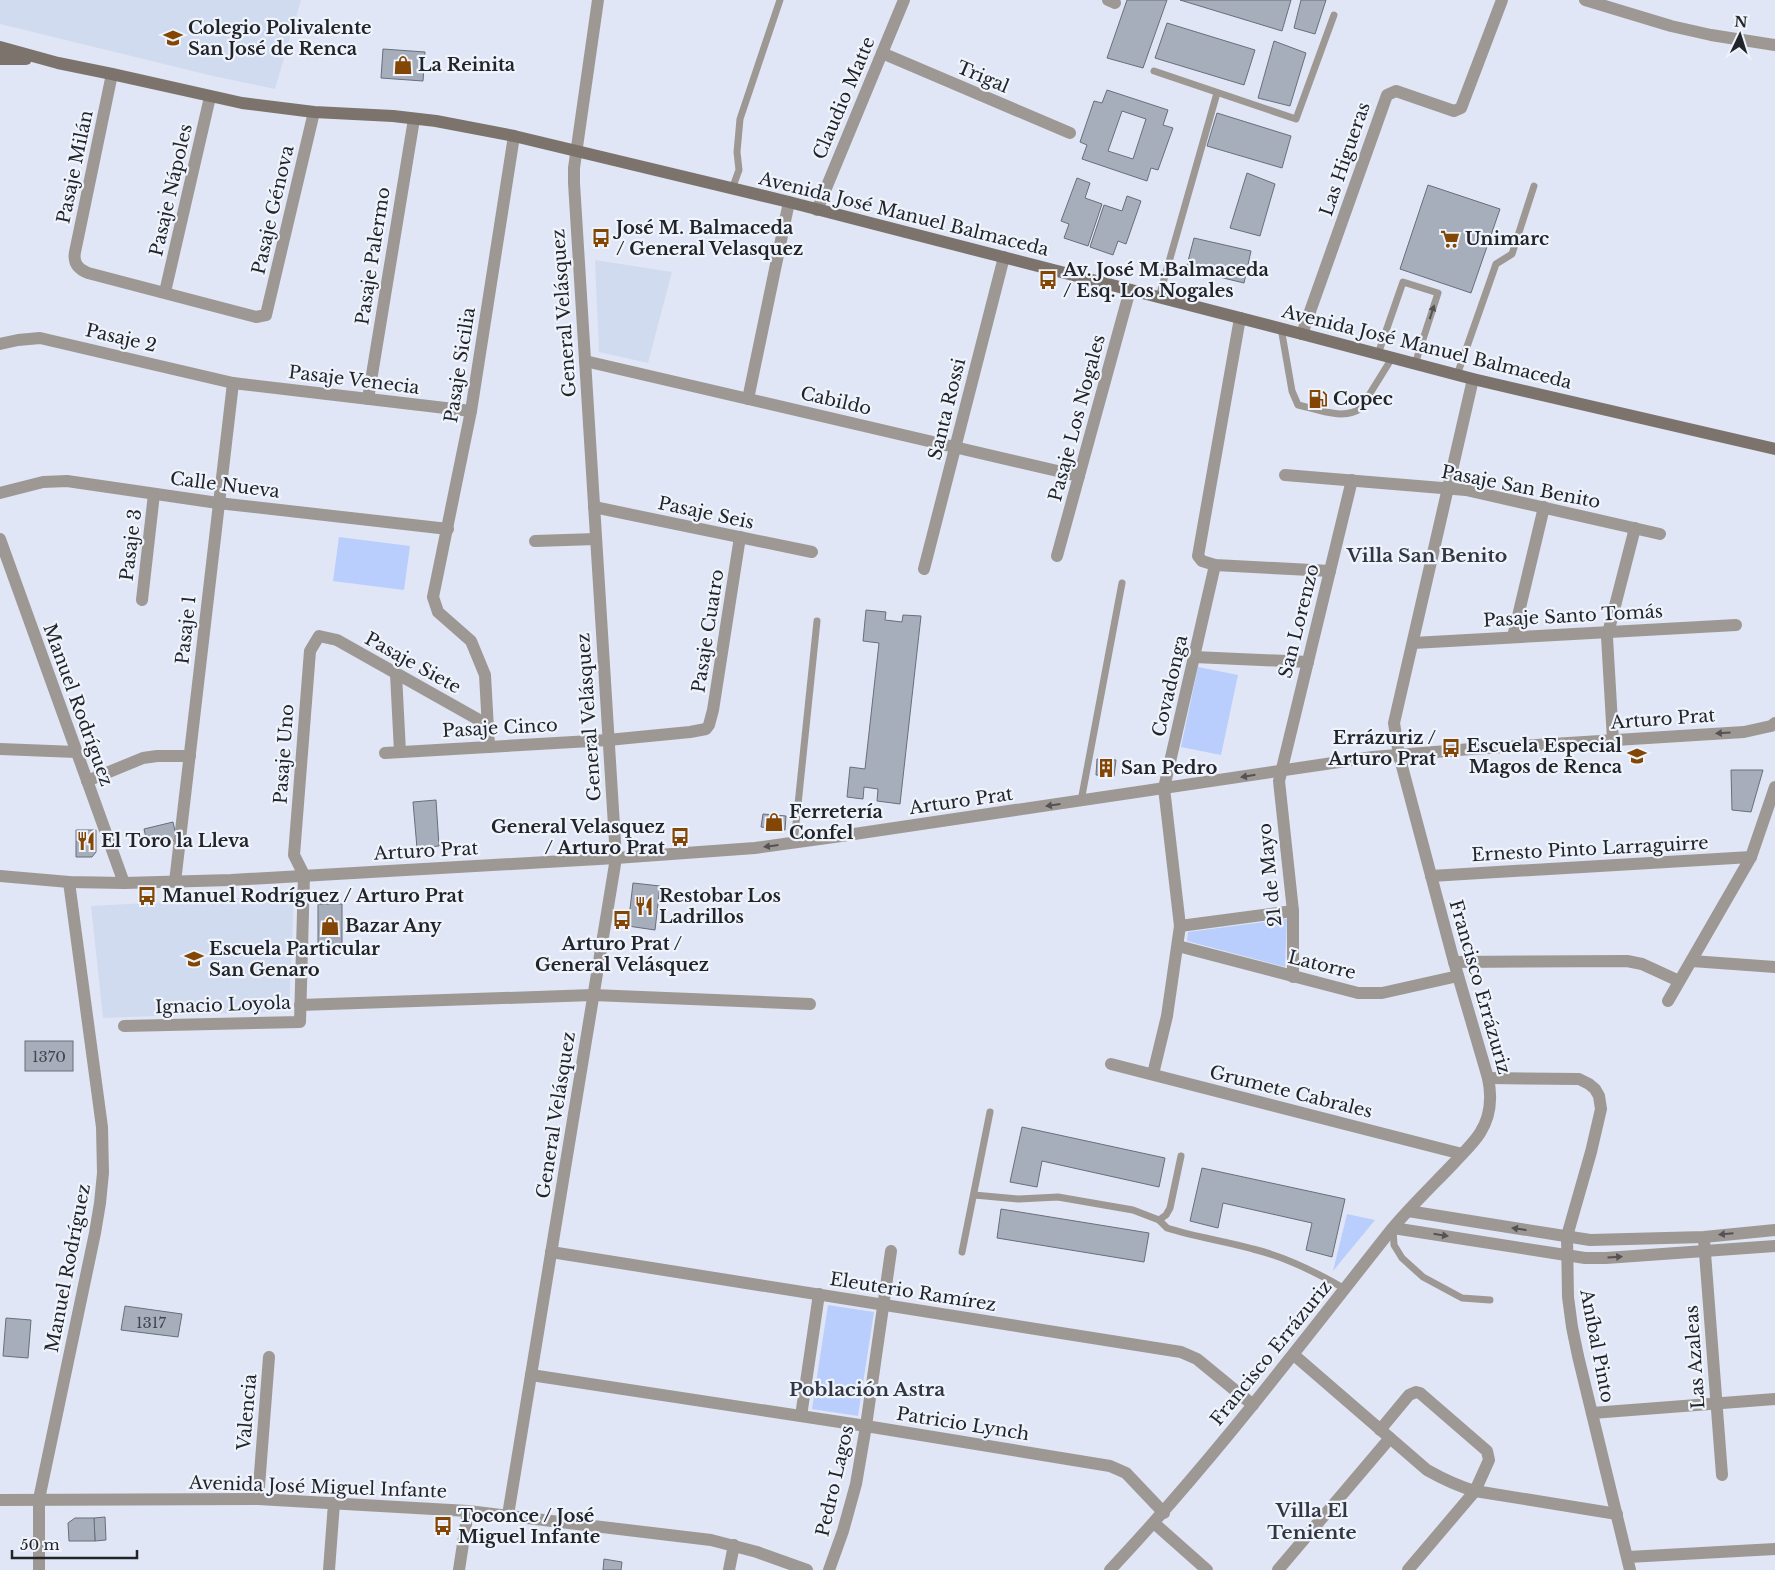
<svg xmlns="http://www.w3.org/2000/svg" width="1775" height="1570" viewBox="0 0 1775 1570" font-family="'Libre Baskerville',serif">
  <style>
    .built { fill: #d1dbf0 }
    .green { fill: #b9cefc }
    .building { fill: #a7aebb; stroke: #686e7b; fill-rule: evenodd }
    .lines { fill: none; stroke-linecap: round; stroke-linejoin: round }
    .service { stroke: #9e9894; stroke-width: 7 }
    .minor { stroke: #9e9894; stroke-width: 12 }
    .tertiary { stroke: #9e9894; stroke-width: 12 }
    .secondary { stroke: #7c736d; stroke-width: 12 }
    .oneway { fill: #545254 }
    .labels { text-anchor: middle; dominant-baseline: central; stroke-width: 4.5; stroke-linejoin: round; paint-order: stroke }
    .number-label { font-size: 15px; fill: #43464e }
    .poi-label { font-size: 18px; font-weight: bold; fill: #222429; stroke: #eff4fc; text-anchor: start }
    .street-label { font-size: 18px; fill: #222429; stroke: #eff4fc }
    .neighbourhood-label { font-size: 19px; font-weight: bold; fill: #323743; stroke: #eff4fc }
  </style>
  <rect width="100%" height="100%" fill="#e0e6f5"/>
  <g class="built">
    <polygon points="0,0 301,0 275,89 213,76 0,24"/>
    <polygon points="595,260 672,272 648,363 599,352"/>
    <polygon points="294,895 289,1011 103,1018 91,906"/>
  </g>
  <g class="green">
    <polygon points="339,537 410,546 404,590 333,581"/>
    <polygon points="1198,667 1238,675 1221,755 1181,747"/>
    <polygon points="1287,919 1285,967 1187,941 1188,932"/>
    <polygon points="1347,1214 1375,1220 1333,1271"/>
    <polygon points="828,1305 874,1312 858,1416 812,1409"/>
  </g>
  <g class="building">
    <polygon points="1127,0 1167,0 1143,68 1107,58"/>
    <polygon points="1180,0 1291,0 1282,31"/>
    <polygon points="1301,0 1326,0 1315,34 1294,28"/>
    <polygon points="1167,23 1255,50 1244,85 1155,58"/>
    <polygon points="1274,41 1306,53 1290,106 1258,98"/>
    <polygon points="383,49 425,52 423,81 381,78"/>
    <path d="M1107,90l61,20 -5,15 10,3 -15,42 -7,-2 -4,13 -65,-22 5,-14 -7,-3 14,-41 8,2zM1122,111l24,8 -13,40 -25,-8z"/>
    <polygon points="1217,113 1291,136 1282,168 1207,146"/>
    <polygon points="1247,173 1275,184 1260,236 1230,228"/>
    <polygon points="1077,178 1090,183 1085,198 1102,204 1088,246 1064,238 1069,224 1061,221"/>
    <polygon points="1428,185 1500,209 1471,293 1400,269"/>
    <polygon points="1127,196 1141,201 1126,244 1118,241 1113,255 1090,247 1104,205 1122,211"/>
    <polygon points="1194,238 1251,251 1244,283 1186,269"/>
    <polygon points="866,610 886,612 885,620 902,622 903,615 921,616 900,804 877,801 878,789 864,787 863,799 847,797 850,767 865,769 879,643 863,641"/>
    <polygon points="1097,759 1116,760 1114,776 1096,775"/>
    <polygon points="1731,770 1763,770 1751,812 1732,810"/>
    <polygon points="436,800 439,846 417,848 413,802"/>
    <polygon points="763,814 786,816 785,830 761,827"/>
    <polygon points="173,822 177,840 148,847 144,829"/>
    <polygon points="76,830 96,830 96,852 92,857 76,857"/>
    <polygon points="633,883 660,886 655,930 628,926"/>
    <rect x="318" y="904" width="24" height="44"/>
    <rect x="25" y="1041" width="48" height="30"/>
    <polygon points="1022,1127 1165,1158 1159,1187 1042,1161 1037,1187 1010,1182"/>
    <polygon points="1202,1168 1345,1199 1332,1257 1306,1250 1312,1223 1223,1203 1218,1228 1190,1221"/>
    <polygon points="1001,1209 1149,1233 1144,1262 997,1238"/>
    <polygon points="125,1306 182,1314 178,1337 121,1330"/>
    <polygon points="6,1318 31,1320 28,1358 3,1356"/>
    <polygon points="105,1517 106,1540 95,1541 94,1518"/>
    <polygon points="75,1518 94,1518 95,1541 69,1541 68,1523"/>
    <polygon points="604,1559 622,1562 621,1570 603,1570"/>
  </g>
  <g class="lines">
    <g class="service">
      <polyline points="1154,71 1296,119 1334,15"/>
      <polyline points="732,189 739,170 737,152 740,119 780,0"/>
      <polyline points="1159,297 1217,93"/>
      <path d="M1281,328l11,63 6,14c19,4 46,16 63,3l31,-50"/>
      <polyline points="1378,354 1403,282 1438,293 1415,364"/>
      <polyline points="1457,375 1496,264 1512,254 1534,186"/>
      <polyline points="1081,801 1122,583"/>
      <polyline points="794,843 817,621"/>
      <path d="M974,1195l45,4 39,-2 75,13 26,10 8,8c28,9 58,13 86,21 33,8 63,23 92,40"/>
      <polyline points="1159,1220 1166,1215 1170,1208 1181,1156"/>
      <polyline points="1393,1229 1394,1245 1402,1258 1423,1277 1462,1298 1490,1300"/>
      <polyline points="962,1252 990,1112"/>
    </g>
    <g class="minor">
      <polyline points="1108,0 1115,3"/>
      <polyline points="1585,0 1671,26 1711,35 1775,45"/>
      <polyline points="882,53 1070,133"/>
      <path d="M112,74l-37,178c-2,11 3,17 13,21l168,44 10,-2 48,-203"/>
      <polyline points="817,210 904,0"/>
      <polyline points="165,292 210,97"/>
      <polyline points="1240,318 1198,556 1202,561 1215,565 1330,571"/>
      <polyline points="1302,334 1387,95 1396,91 1454,111 1461,108 1502,0"/>
      <polyline points="0,344 18,340 40,338 233,383 471,411"/>
      <polyline points="585,361 1079,476"/>
      <polyline points="368,399 414,119"/>
      <polyline points="748,399 789,202"/>
      <polyline points="1285,475 1466,490 1660,534"/>
      <polyline points="0,493 43,482 67,481 218,503 448,529"/>
      <polyline points="594,507 812,552"/>
      <polyline points="535,541 596,539"/>
      <polyline points="1057,556 1130,290"/>
      <polyline points="924,569 1004,257"/>
      <polyline points="142,600 154,494"/>
      <polyline points="1513,637 1544,507"/>
      <polyline points="1413,643 1736,625"/>
      <polyline points="1194,657 1308,662"/>
      <polyline points="396,674 400,752"/>
      <polyline points="1613,740 1607,637 1635,528"/>
      <polyline points="489,747 485,675 471,641 438,612 433,597 471,411 514,136"/>
      <polyline points="0,749 76,752"/>
      <polyline points="385,753 608,740 690,732 706,729 709,725 713,710 740,537"/>
      <polyline points="87,781 143,758 157,756 190,756"/>
      <polyline points="1431,876 1751,857"/>
      <polyline points="175,882 233,383"/>
      <polyline points="1180,926 1293,911"/>
      <polyline points="1178,946 1358,993 1382,993 1458,976"/>
      <polyline points="1692,961 1775,967"/>
      <polyline points="1454,962 1627,961 1642,964 1679,981"/>
      <polyline points="1293,977 1293,911 1279,781 1352,480"/>
      <polyline points="1668,1001 1751,857 1775,787"/>
      <polyline points="300,1005 593,995 810,1004"/>
      <polyline points="124,1026 300,1022 304,875 294,855 310,651 319,636 337,640 488,725"/>
      <polyline points="1111,1064 1462,1154"/>
      <polyline points="1153,1074 1167,1016 1180,926 1164,788 1215,565"/>
      <polyline points="1488,1078 1579,1079 1589,1084 1595,1089 1599,1096 1601,1109 1591,1152 1567,1236 1568,1297 1572,1327 1578,1356 1630,1570"/>
      <polyline points="1704,1240 1722,1475"/>
      <polyline points="551,1252 1181,1352 1197,1359 1253,1405"/>
      <path d="M1294,1355l133,115c16,9 30,16 48,21l142,23"/>
      <polyline points="531,1375 866,1426 1110,1466 1126,1473 1164,1513"/>
      <polyline points="1592,1413 1775,1399"/>
      <polyline points="801,1416 819,1294"/>
      <polyline points="1380,1430 1409,1395 1416,1392 1420,1393 1487,1451 1489,1460 1475,1491 1408,1570"/>
      <polyline points="258,1499 269,1357"/>
      <polyline points="508,1515 616,858 574,183 574,168 598,0"/>
      <polyline points="1154,1523 1207,1570"/>
      <polyline points="1628,1557 1775,1549"/>
      <polyline points="329,1570 334,1503"/>
      <polyline points="459,1570 468,1511"/>
      <polyline points="729,1570 734,1545"/>
      <polyline points="829,1570 843,1531 856,1484 866,1426 891,1251"/>
      <polyline points="1278,1570 1390,1438"/>
    </g>
    <g class="tertiary">
      <polyline points="0,539 124,883"/>
      <polyline points="0,876 69,882 124,883 231,880 616,858 755,848 834,837 1373,757 1471,749 1744,732 1771,726 1775,723"/>
      <polyline points="1408,1211 1590,1240 1704,1237 1775,1230"/>
      <polyline points="1393,1228 1585,1258 1606,1258 1775,1246"/>
      <polyline points="0,1500 258,1499 468,1511 711,1540 757,1552 807,1570"/>
      <polyline points="39,1570 39,1499 95,1233 100,1203 103,1173 102,1127 69,882"/>
      <path d="M1110,1570c101,-107 190,-225 281,-340 19,-23 41,-44 62,-66 9,-10 20,-20 27,-31 11,-17 12,-36 8,-55l-34,-116 -55,-207 -5,-32 79,-344"/>
    </g>
    <g class="secondary">
      <polyline points="0,47 58,63 112,74 242,103 314,112 393,116 436,121 514,136 789,202 1302,334 1473,379 1775,449"/>
      <polyline points="0,59 26,59"/>
    </g>
  </g>
  <defs><path id="oneway-solid" d="M-6-.8H1V-3.2L6.5 0L1 3.2V.8H-6Z" transform="scale(1.25)"/></defs>
  <g class="oneway">
    <use href="#oneway-solid" transform="translate(1432 312) rotate(-72)"/>
    <use href="#oneway-solid" transform="translate(1723 733) rotate(176)"/>
    <use href="#oneway-solid" transform="translate(1248 776) rotate(171)"/>
    <use href="#oneway-solid" transform="translate(1053 805) rotate(172)"/>
    <use href="#oneway-solid" transform="translate(771 846) rotate(173)"/>
    <use href="#oneway-solid" transform="translate(1519 1229) rotate(-171)"/>
    <use href="#oneway-solid" transform="translate(1726 1234) rotate(175)"/>
    <use href="#oneway-solid" transform="translate(1441 1235) rotate(9)"/>
    <use href="#oneway-solid" transform="translate(1615 1257) rotate(-4)"/>
  </g>
  <defs>
    <g id="school-bare" transform="scale(1.5)"><path d="M0-5L7-2L0 1L-7-2ZM-4 1L0 2.5L4 1V4Q0 6-4 4Z" fill="#834605" stroke="#eff4fc" stroke-width="2.5" paint-order="stroke"/></g>
    <g id="shop-bare" transform="scale(1.5)"><path d="M-5-2.5h2.3a2.7 3.5 0 0 1 5.4 0H5L5.5 6h-11ZM-1.5-2.5h3a1.5 2.3 0 0 0-3 0Z" fill="#834605" stroke="#eff4fc" stroke-width="2.5" paint-order="stroke"/></g>
    <g id="bus-bare" transform="scale(1.5)"><path d="M-5-6H5V4H4V6H2V4H-2V6H-4V4H-5ZM-3.5-4V0h7V-4ZM-3.5 1.2v1.5H-2V1.2ZM2 1.2v1.5H3.5V1.2Z" fill="#834605" stroke="#eff4fc" stroke-width="2.5" paint-order="stroke"/></g>
    <g id="supermarket-bare" transform="scale(1.5)"><path d="M-6-5.5h2.5l.6 2H6L4.5 2H-2.5L-4.4-4H-6ZM-1.5 3.2a1.3 1.3 0 1 0 .1 0ZM3 3.2a1.3 1.3 0 1 0 .1 0Z" fill="#834605" stroke="#eff4fc" stroke-width="2.5" paint-order="stroke"/></g>
    <g id="fuel-bare" transform="scale(1.5)"><path d="M-5.5-6h7V0h2V4h1.3V-2.5L3-4.5l.8-.8L6-3V5H2.5V1h-1V6h-7ZM-4.2-4.7v3.2H.2V-4.7Z" fill="#834605" stroke="#eff4fc" stroke-width="2.5" paint-order="stroke"/></g>
    <g id="building-bare" transform="scale(1.5)"><path d="M-4-6H4V6H1V3H-1V6H-4ZM-2.5-4.3h1.7v1.8h-1.7ZM.8-4.3h1.7v1.8H.8ZM-2.5-1h1.7V.8h-1.7ZM.8-1h1.7V.8H.8Z" fill="#834605" stroke="#eff4fc" stroke-width="2.5" paint-order="stroke"/></g>
    <g id="restaurant-bare" transform="scale(1.5)"><path d="M-5-6h1v4h1v-4h1v4h1v-4h1v5L-1.5 .5V6h-2V.5L-5-1ZM5-6V6H3V1.5H1.5Q1.5-4 5-6Z" fill="#834605" stroke="#eff4fc" stroke-width="2.5" paint-order="stroke"/></g>
  </defs>
  <g fill-rule="evenodd">
    <use href="#school-bare" x="173" y="38"/>
    <use href="#shop-bare" x="403" y="65"/>
    <use href="#bus-bare" x="601" y="238"/>
    <use href="#supermarket-bare" x="1450" y="239"/>
    <use href="#bus-bare" x="1048" y="280"/>
    <use href="#fuel-bare" x="1318" y="399"/>
    <use href="#bus-bare" x="1451" y="748"/>
    <use href="#school-bare" x="1637" y="756"/>
    <use href="#building-bare" x="1106" y="768"/>
    <use href="#shop-bare" x="774" y="822"/>
    <use href="#bus-bare" x="680" y="837"/>
    <use href="#restaurant-bare" x="86" y="841"/>
    <use href="#bus-bare" x="147" y="896"/>
    <use href="#restaurant-bare" x="644" y="906"/>
    <use href="#bus-bare" x="622" y="920"/>
    <use href="#shop-bare" x="330" y="926"/>
    <use href="#school-bare" x="194" y="959"/>
    <use href="#bus-bare" x="443" y="1526"/>
  </g>
  <g class="labels">
    <g class="number-label">
      <text x="49" y="1056">1370</text>
      <text x="151" y="1322">1317</text>
    </g>
    <g class="poi-label">
      <text x="188" y="28">Colegio Polivalente<tspan x="188" dy="21">San José de Renca</tspan></text>
      <text x="418" y="65">La Reinita</text>
      <text x="616" y="228">José M. Balmaceda<tspan x="616" dy="21">/ General Velasquez</tspan></text>
      <text x="1465" y="239">Unimarc</text>
      <text x="1063" y="270">Av. José M.Balmaceda<tspan x="1063" dy="21">/ Esq. Los Nogales</tspan></text>
      <text x="1333" y="399">Copec</text>
      <text x="1436" y="738" text-anchor="end">Errázuriz /<tspan x="1436" dy="21">Arturo Prat</tspan></text>
      <text x="1622" y="746" text-anchor="end">Escuela Especial<tspan x="1622" dy="21">Magos de Renca</tspan></text>
      <text x="1121" y="768">San Pedro</text>
      <text x="789" y="812">Ferretería<tspan x="789" dy="21">Confel</tspan></text>
      <text x="665" y="827" text-anchor="end">General Velasquez<tspan x="665" dy="21">/ Arturo Prat</tspan></text>
      <text x="101" y="841">El Toro la Lleva</text>
      <text x="162" y="896">Manuel Rodríguez / Arturo Prat</text>
      <text x="659" y="896">Restobar Los<tspan x="659" dy="21">Ladrillos</tspan></text>
      <text x="345" y="926">Bazar Any</text>
      <text x="622" y="944" text-anchor="middle">Arturo Prat /<tspan x="622" dy="21">General Velásquez</tspan></text>
      <text x="209" y="949">Escuela Particular<tspan x="209" dy="21">San Genaro</tspan></text>
      <text x="458" y="1516">Toconce / José<tspan x="458" dy="21">Miguel Infante</tspan></text>
    </g>
    <g class="street-label">
      <text transform="translate(983 77) rotate(23)">Trigal</text>
      <text transform="translate(844 98) rotate(-67)">Claudio Matte</text>
      <text transform="translate(1345 159) rotate(-71)">Las Higueras</text>
      <text transform="translate(75 167) rotate(-78)">Pasaje Milán</text>
      <text transform="translate(171 190) rotate(-77)">Pasaje Nápoles</text>
      <text transform="translate(273 210) rotate(-77)">Pasaje Génova</text>
      <text transform="translate(904 214) rotate(14)">Avenida José Manuel Balmaceda</text>
      <text transform="translate(373 256) rotate(-81)">Pasaje Palermo</text>
      <text transform="translate(564 313) rotate(-94)">General Velásquez</text>
      <text transform="translate(121 338) rotate(13)">Pasaje 2</text>
      <text transform="translate(1427 347) rotate(14)">Avenida José Manuel Balmaceda</text>
      <text transform="translate(460 365) rotate(-81)">Pasaje Sicilia</text>
      <text transform="translate(354 380) rotate(7)">Pasaje Venecia</text>
      <text transform="translate(836 401) rotate(13)">Cabildo</text>
      <text transform="translate(947 409) rotate(-76)">Santa Rossi</text>
      <text transform="translate(1077 418) rotate(-75)">Pasaje Los Nogales</text>
      <text transform="translate(225 485) rotate(7)">Calle Nueva</text>
      <text transform="translate(1521 487) rotate(11)">Pasaje San Benito</text>
      <text transform="translate(706 513) rotate(12)">Pasaje Seis</text>
      <text transform="translate(131 545) rotate(-83)">Pasaje 3</text>
      <text transform="translate(1573 616) rotate(-3)">Pasaje Santo Tomás</text>
      <text transform="translate(1299 621) rotate(-76)">San Lorenzo</text>
      <text transform="translate(186 630) rotate(-84)">Pasaje 1</text>
      <text transform="translate(708 631) rotate(-81)">Pasaje Cuatro</text>
      <text transform="translate(413 663) rotate(29)">Pasaje Siete</text>
      <text transform="translate(1170 686) rotate(-77)">Covadonga</text>
      <text transform="translate(78 705) rotate(70)">Manuel Rodríguez</text>
      <text transform="translate(589 717) rotate(-94)">General Velásquez</text>
      <text transform="translate(1663 719) rotate(-4)">Arturo Prat</text>
      <text transform="translate(500 728) rotate(-3)">Pasaje Cinco</text>
      <text transform="translate(284 754) rotate(-86)">Pasaje Uno</text>
      <text transform="translate(961 801) rotate(-8)">Arturo Prat</text>
      <text transform="translate(1590 849) rotate(-3)">Ernesto Pinto Larraguirre</text>
      <text transform="translate(426 851) rotate(-3)">Arturo Prat</text>
      <text transform="translate(1270 875) rotate(-96)">21 de Mayo</text>
      <text transform="translate(1322 965) rotate(14)">Latorre</text>
      <text transform="translate(1480 987) rotate(74)">Francisco Errázuriz</text>
      <text transform="translate(223 1005) rotate(-2)">Ignacio Loyola</text>
      <text transform="translate(1291 1092) rotate(14)">Grumete Cabrales</text>
      <text transform="translate(556 1115) rotate(-81)">General Velásquez</text>
      <text transform="translate(68 1268) rotate(-79)">Manuel Rodríguez</text>
      <text transform="translate(913 1292) rotate(9)">Eleuterio Ramírez</text>
      <text transform="translate(1597 1346) rotate(79)">Aníbal Pinto</text>
      <text transform="translate(1271 1353) rotate(-51)">Francisco Errázuriz</text>
      <text transform="translate(1695 1357) rotate(-94)">Las Azaleas</text>
      <text transform="translate(247 1412) rotate(-85)">Valencia</text>
      <text transform="translate(963 1424) rotate(9)">Patricio Lynch</text>
      <text transform="translate(835 1481) rotate(-77)">Pedro Lagos</text>
      <text transform="translate(318 1487) rotate(2)">Avenida José Miguel Infante</text>
    </g>
    <g class="neighbourhood-label">
      <text x="1427" y="555">Villa San Benito</text>
      <text x="867" y="1389">Población Astra</text>
      <text x="1312" y="1510">Villa El<tspan x="1312" dy="22">Teniente</tspan></text>
    </g>
  </g>
  <g transform="translate(1740 35) rotate(4)" stroke="#eff4fc" stroke-width="4" paint-order="stroke">
  <path d="M0-4L9 19L0 12L-9 19Z" fill="#222429"/>
  <text y="-8" font-size="14" font-weight="bold" text-anchor="middle" fill="#222429">N</text>
  </g>
  <path d="M12 1550v8h125v-8" fill="none" stroke="#222429" stroke-width="2.5"/>
  <text x="20" y="1550" font-size="15" fill="#222429" stroke="#eff4fc" stroke-width="4" paint-order="stroke">50 m</text>
</svg>
